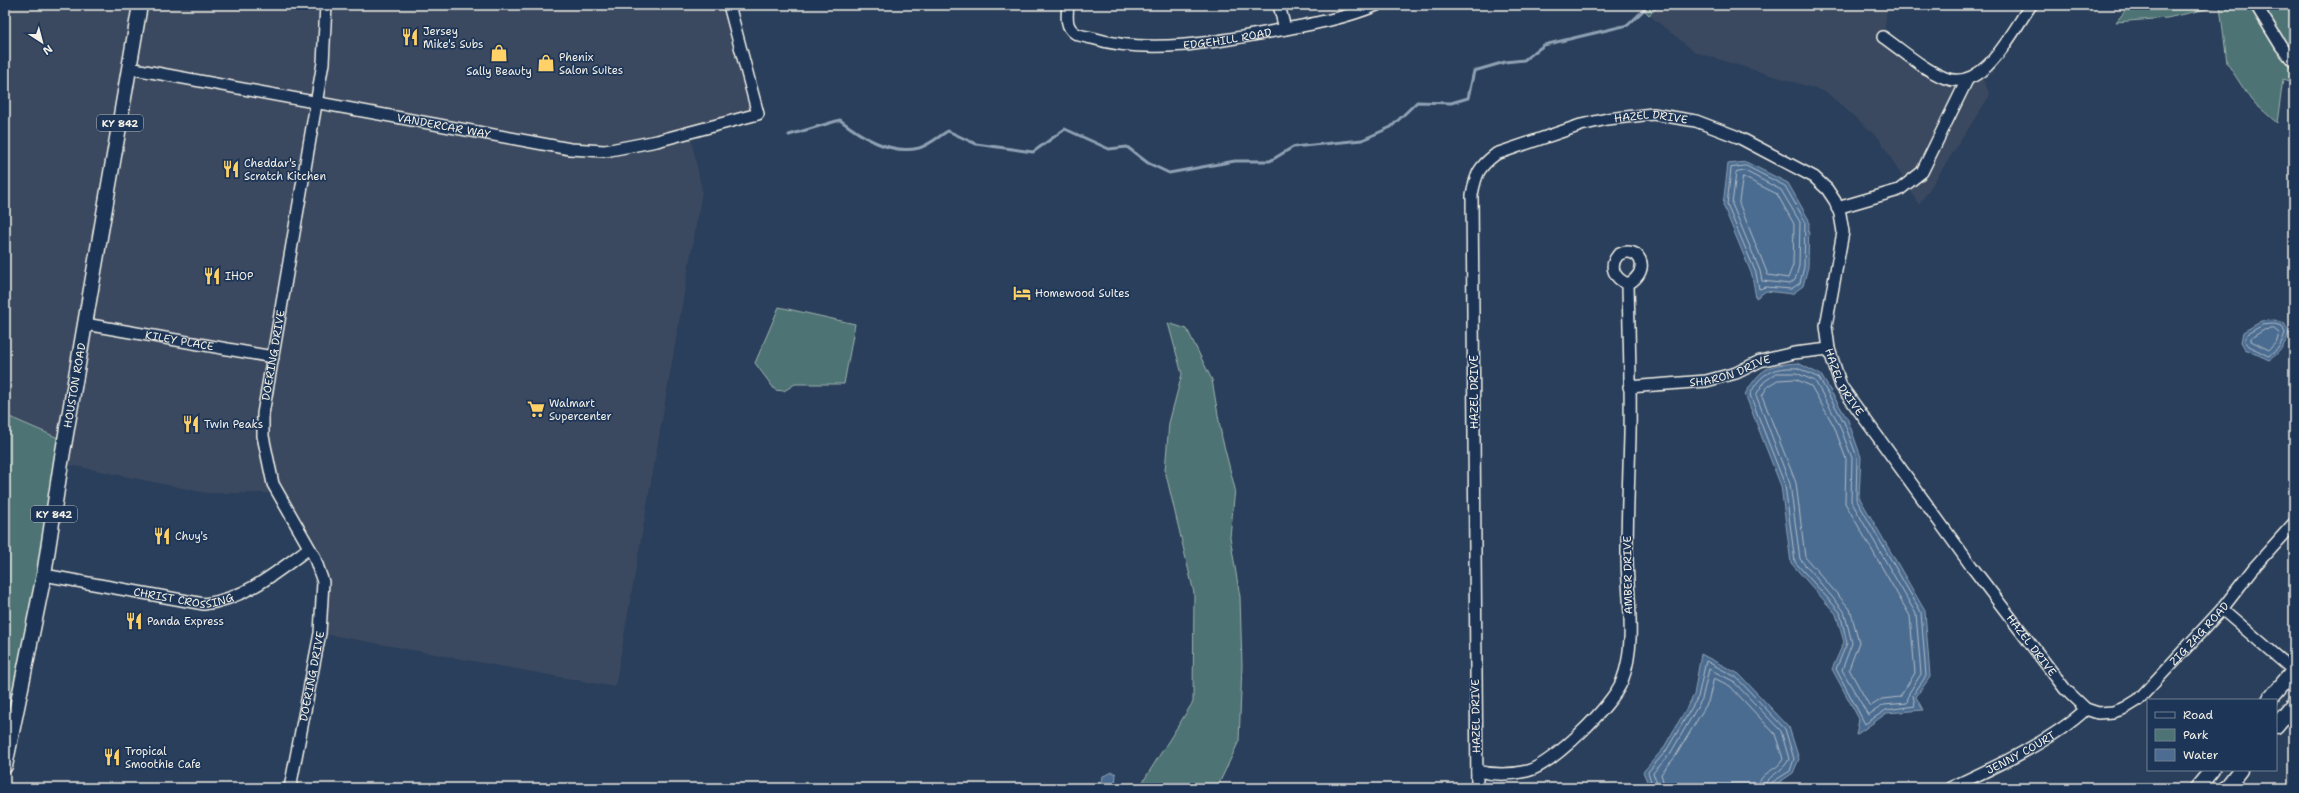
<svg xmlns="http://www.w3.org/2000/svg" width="2299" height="793" viewBox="0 0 2299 793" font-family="'Shantell Sans',sans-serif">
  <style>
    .built { fill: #3a4a60 }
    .green { fill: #4d7375; stroke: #a0b2ae }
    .water { fill: #4c6c91; stroke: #8fa1b4 }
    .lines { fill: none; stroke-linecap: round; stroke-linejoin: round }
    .shore { stroke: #b1bcc5; stroke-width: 1 }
    .stream { stroke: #8fa1b4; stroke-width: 3 }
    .minor-casing { stroke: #f4f1e8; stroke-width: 14 }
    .major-casing { stroke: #f4f1e8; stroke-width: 17 }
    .minor { stroke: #1d3557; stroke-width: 11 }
    .major { stroke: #1d3557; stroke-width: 14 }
    .labels { text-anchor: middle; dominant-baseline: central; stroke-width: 3.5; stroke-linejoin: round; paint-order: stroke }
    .shield { fill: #1d3557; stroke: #b4b9bc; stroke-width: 1 }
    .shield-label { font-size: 10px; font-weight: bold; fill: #f4f1e8 }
    .poi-label { font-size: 11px; fill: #f4f1e8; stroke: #1d3557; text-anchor: start }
    .street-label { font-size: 11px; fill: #f4f1e8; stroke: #1d3557 }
  </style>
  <rect width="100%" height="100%" fill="#2a3f5b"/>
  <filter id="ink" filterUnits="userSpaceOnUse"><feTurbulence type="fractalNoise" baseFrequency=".025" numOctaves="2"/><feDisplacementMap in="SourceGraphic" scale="8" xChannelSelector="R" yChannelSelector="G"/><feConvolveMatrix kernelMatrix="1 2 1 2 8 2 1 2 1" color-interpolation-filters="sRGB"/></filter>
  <g filter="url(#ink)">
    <g class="built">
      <polygon points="5,5 729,5 758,114 690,133 702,191 615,687 320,633 323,582 277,493 207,493 61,463 65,441 5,415"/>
      <polygon points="1660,5 1887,5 1884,37 1946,78 1980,73 1990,95 1919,205 1879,138 1826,92 1695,52 1649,15"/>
    </g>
    <g class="green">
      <polygon points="1642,5 1660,5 1649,15 1645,11"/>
      <polygon points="2130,5 2294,5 2294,83 2283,79 2277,123 2251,100 2227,63 2220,6 2167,18 2116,22"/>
      <polygon points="779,307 855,324 844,384 795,384 784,391 775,390 755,363"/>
      <polygon points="1168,323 1187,329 1212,380 1222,438 1235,489 1230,537 1240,597 1242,666 1239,741 1217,788 1139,788 1193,702 1194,593 1165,470 1169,423 1182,374"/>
      <polygon points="5,415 65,441 5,766"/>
    </g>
    <g class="water">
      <polygon points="1746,162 1788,183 1809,220 1808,267 1803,286 1792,294 1766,291 1756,298 1752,275 1723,205 1728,164"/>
      <path d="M2274,320l10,3 5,9c-4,13 -9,21 -20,28l-24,-11 -4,-7 2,-10 19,-11z"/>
      <path d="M1798,363l23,12 27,45 13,37 -2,40 66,114 5,66 -14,20 7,13 -36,3 -31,22 3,-16 -27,-50 12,-27 -8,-28 -45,-51 -10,-77 -36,-92c17,-27 22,-29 53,-31z"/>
      <polygon points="1701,654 1739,674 1789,727 1799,759 1793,773 1771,788 1650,788 1643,772 1663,749 1694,695"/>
      <polygon points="1113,772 1116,774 1115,788 1101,788 1103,776"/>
    </g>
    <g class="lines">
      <g class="shore">
        <polygon points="1746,166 1785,186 1805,221 1804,267 1800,283 1791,289 1766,287 1759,289 1756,273 1727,205 1731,168"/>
        <polygon points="1745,171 1781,190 1800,222 1799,266 1795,280 1790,284 1762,281 1760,271 1732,204 1736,173"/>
        <polygon points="1743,177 1777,194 1794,224 1793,265 1788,278 1768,275 1739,203"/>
        <path d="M2274,324l8,2 3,7c-3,9 -7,19 -17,23l-19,-10 -4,-5 2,-7 16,-9z"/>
        <polygon points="2274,329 2279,333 2277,341 2269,350 2251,341 2251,338 2264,330"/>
        <path d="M1798,368l21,10 25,44 13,35 -1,42 65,113 5,64 -13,19 2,11 -29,4 -21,14 -29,-55 11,-26 -7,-31 -45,-50 -10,-77 -35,-90c10,-23 25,-28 48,-27z"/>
        <polygon points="1777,373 1796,373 1815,381 1839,424 1852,458 1851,501 1916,614 1921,674 1909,693 1907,703 1884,705 1868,715 1842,670 1852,643 1844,611 1800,559 1790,484 1756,395 1764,382"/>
        <polygon points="1778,380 1795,379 1811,386 1834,426 1846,459 1845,503 1910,616 1915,673 1900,697 1882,699 1871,706 1869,705 1849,669 1859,642 1850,609 1805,557 1796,483 1762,396 1768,386"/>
        <polyline points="1653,788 1648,772 1666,751 1698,697 1706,661 1736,677 1785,729 1794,759 1790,771 1771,783 1769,788"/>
        <path d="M1659,788l-6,-15 17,-19 32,-55 7,-30 24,12 48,50 8,28c-6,14 -24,17 -25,29"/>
        <path d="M1665,788l-4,-14 14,-17 33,-55 6,-24 16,8 45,48 8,25c-6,13 -24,12 -25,29"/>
      </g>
      <path class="stream" d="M789,135l51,-15c22,17 50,35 79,28 10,-3 20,-12 29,-17l28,13 57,8 32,-23 44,20 18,-2 21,16 21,10 66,-12h35l23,-14 69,-7 29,-13 26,-25 34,1 17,-5 6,-27 31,-9 19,-2 20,-15 84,-20 21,-20"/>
      <g class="minor-casing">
        <g id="minor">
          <path id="s1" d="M1068,5c-1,10 -3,22 7,28 4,3 12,4 17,5 58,18 130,3 188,-8 33,-6 66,-12 97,-25"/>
          <polyline points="1279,5 1285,29"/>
          <polyline points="2256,5 2281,46 2294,62"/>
          <path d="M1883,37c20,14 40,32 62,41 39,15 67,-47 86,-73"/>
          <path id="s2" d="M129,68l441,81 35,2 52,-10 101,-27 -29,-109"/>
          <polyline points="1837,208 1899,190 1922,172 1967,80"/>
          <path id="s3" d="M85,324l188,33"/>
          <path id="s4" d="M1629,387l77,-6 30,-8 24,-12 34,-8 35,-4"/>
          <path id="s5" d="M44,575l160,29c41,-5 73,-32 105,-56"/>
          <polyline points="2222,609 2294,671"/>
          <path d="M1477,771c16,4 34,4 50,0 25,-6 86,-66 95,-90 15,-38 5,-85 5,-125 0,-41 2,-81 3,-121 1,-50 -1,-101 -2,-151 26,-15 9,-41 -10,-29 -10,12 -3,24 10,29"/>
          <path id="s6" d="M290,788l30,-155 3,-51 -9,-26 -41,-72 -10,-48v-22l60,-351 3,-58"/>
          <path id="s7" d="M1477,788l-5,-593c4,-22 7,-28 24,-41l85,-29 26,-6 46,-5 43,7 42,16 76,40 13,12 8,12 5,13 3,18 -17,94 3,23 12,37 131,181 93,122 21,20 12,4 15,-1 12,-4 13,-8 84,-91 31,-40 41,-46"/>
          <path id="s8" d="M1950,788c41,-19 104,-48 136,-79"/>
        </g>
      </g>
      <g class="major-casing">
        <g id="major">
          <polyline points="2269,700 2294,670"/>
          <polyline points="2276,726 2294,704"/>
          <path id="s9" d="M5,766l39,-191 17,-112 79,-458"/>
          <polyline points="2197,788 2212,770"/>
          <polyline points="2226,788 2240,770"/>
        </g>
      </g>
      <use href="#minor" class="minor"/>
      <use href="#major" class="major"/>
    </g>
  </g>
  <defs>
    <g id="restaurant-bare" transform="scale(1.38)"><path d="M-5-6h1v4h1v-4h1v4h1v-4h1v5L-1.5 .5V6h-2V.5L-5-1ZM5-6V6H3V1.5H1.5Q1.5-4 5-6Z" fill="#ffd166" stroke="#1d3557" stroke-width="2.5" paint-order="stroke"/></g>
    <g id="shop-bare" transform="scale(1.38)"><path d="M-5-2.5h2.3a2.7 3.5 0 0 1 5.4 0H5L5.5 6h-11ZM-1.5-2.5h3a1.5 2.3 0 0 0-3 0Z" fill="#ffd166" stroke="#1d3557" stroke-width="2.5" paint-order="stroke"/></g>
    <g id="hotel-bare" transform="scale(1.38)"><path d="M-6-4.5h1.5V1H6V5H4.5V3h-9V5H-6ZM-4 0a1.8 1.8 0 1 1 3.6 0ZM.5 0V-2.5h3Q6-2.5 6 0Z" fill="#ffd166" stroke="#1d3557" stroke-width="2.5" paint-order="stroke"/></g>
    <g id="supermarket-bare" transform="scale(1.38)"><path d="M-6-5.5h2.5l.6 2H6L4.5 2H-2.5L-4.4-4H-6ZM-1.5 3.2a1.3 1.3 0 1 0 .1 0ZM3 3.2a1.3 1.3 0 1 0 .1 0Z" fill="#ffd166" stroke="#1d3557" stroke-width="2.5" paint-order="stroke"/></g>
  </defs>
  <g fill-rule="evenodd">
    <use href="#restaurant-bare" x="410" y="37"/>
    <use href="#shop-bare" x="499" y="53"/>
    <use href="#shop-bare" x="546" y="63"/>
    <use href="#restaurant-bare" x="231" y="169"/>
    <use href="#restaurant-bare" x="212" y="276"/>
    <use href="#hotel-bare" x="1022" y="293"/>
    <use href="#supermarket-bare" x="536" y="409"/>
    <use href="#restaurant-bare" x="191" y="424"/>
    <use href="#restaurant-bare" x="162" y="536"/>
    <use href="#restaurant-bare" x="134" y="621"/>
    <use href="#restaurant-bare" x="112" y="757"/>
  </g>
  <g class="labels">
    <g class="shield">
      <rect x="97" y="115" width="46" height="16" rx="3"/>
      <rect x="31" y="506" width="46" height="16" rx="3"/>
    </g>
    <g class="shield-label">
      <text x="120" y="123">KY 842</text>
      <text x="54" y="514">KY 842</text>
    </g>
    <g class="poi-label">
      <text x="423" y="31">Jersey<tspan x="423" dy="13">Mike's Subs</tspan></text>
      <text x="559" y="57">Phenix<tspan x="559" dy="13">Salon Suites</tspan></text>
      <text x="499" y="71" text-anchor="middle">Sally Beauty</text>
      <text x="244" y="163">Cheddar's<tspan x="244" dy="13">Scratch Kitchen</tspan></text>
      <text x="225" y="276">IHOP</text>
      <text x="1035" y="293">Homewood Suites</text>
      <text x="549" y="403">Walmart<tspan x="549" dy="13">Supercenter</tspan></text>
      <text x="204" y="424">Twin Peaks</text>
      <text x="175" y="536">Chuy's</text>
      <text x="147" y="621">Panda Express</text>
      <text x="125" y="751">Tropical<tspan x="125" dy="13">Smoothie Cafe</tspan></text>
    </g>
    <g class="street-label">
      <text stroke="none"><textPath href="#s1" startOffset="185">EDGEHILL ROAD</textPath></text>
      <text stroke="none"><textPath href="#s7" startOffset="803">HAZEL DRIVE</textPath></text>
      <text stroke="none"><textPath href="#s2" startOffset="320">VANDERCAR WAY</textPath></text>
      <text stroke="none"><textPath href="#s3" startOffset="96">KILEY PLACE</textPath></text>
      <text stroke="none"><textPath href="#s6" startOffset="450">DOERING DRIVE</textPath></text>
      <text stroke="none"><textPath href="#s4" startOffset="103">SHARON DRIVE</textPath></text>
      <text stroke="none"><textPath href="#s7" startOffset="1199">HAZEL DRIVE</textPath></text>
      <text stroke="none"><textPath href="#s9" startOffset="387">HOUSTON ROAD</textPath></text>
      <text transform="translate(1474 392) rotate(-90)">HAZEL DRIVE</text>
      <text transform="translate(1628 575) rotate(-91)">AMBER DRIVE</text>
      <text stroke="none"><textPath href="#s5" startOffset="142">CHRIST CROSSING</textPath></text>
      <text stroke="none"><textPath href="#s7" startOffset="1753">ZIG ZAG ROAD</textPath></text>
      <text stroke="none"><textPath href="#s7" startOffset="1523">HAZEL DRIVE</textPath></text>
      <text stroke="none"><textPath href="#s6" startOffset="114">DOERING DRIVE</textPath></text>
      <text transform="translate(1476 716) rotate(-91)">HAZEL DRIVE</text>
      <text stroke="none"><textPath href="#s8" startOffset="79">JENNY COURT</textPath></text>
    </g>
  </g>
  <rect width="2299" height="793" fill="none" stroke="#1d3557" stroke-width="20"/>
  <rect x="10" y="10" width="2279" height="773" fill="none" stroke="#f4f1e8" stroke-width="1.5" filter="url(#ink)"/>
  <rect x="2147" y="699" width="130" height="72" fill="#1d3557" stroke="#738091"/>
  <rect x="2155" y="712" width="20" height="6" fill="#1d3557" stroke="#738091"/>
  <text x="2183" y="719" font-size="12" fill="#f4f1e8">Road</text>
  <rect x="2155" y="729" width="20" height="12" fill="#4d7375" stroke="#738091"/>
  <text x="2183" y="739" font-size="12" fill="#f4f1e8">Park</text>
  <rect x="2155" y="749" width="20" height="12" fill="#4c6c91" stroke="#738091"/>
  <text x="2183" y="759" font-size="12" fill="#f4f1e8">Water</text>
  <g transform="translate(42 42) rotate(144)" stroke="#1d3557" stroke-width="3" paint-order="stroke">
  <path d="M0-3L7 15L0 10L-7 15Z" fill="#f4f1e8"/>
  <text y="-6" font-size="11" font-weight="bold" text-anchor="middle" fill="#f4f1e8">N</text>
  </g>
</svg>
